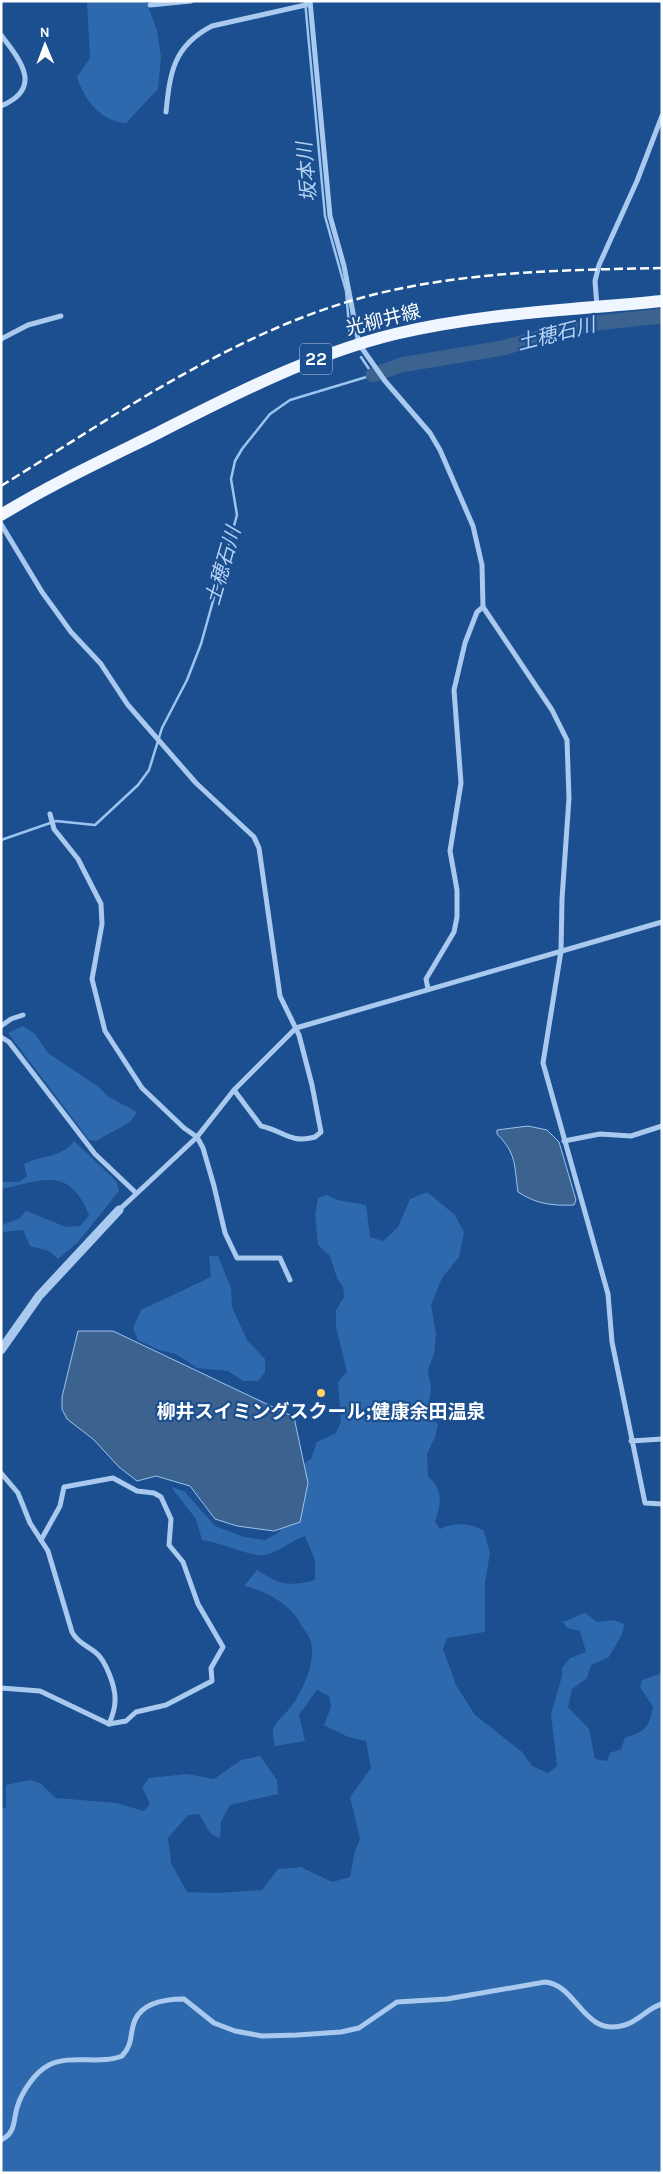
<svg xmlns="http://www.w3.org/2000/svg" width="663" height="2174" viewBox="0 0 663 2174" font-family="Karla,'Noto Sans JP',sans-serif">
  <style>
    .green { fill: #2e69ad }
    .water { fill: #3c6290; stroke: #9cc4f0 }
    .lines { fill: none; stroke-linecap: round; stroke-linejoin: round }
    .stream { stroke: #9cc4f0; stroke-width: 2.5 }
    .river { stroke: #3c6290; stroke-width: 15 }
    .minor { stroke: #a9c9ee; stroke-width: 5 }
    .tertiary { stroke: #a9c9ee; stroke-width: 9 }
    .primary { stroke: #f0f6ff; stroke-width: 12 }
    .rail { stroke: #fff; stroke-width: 2.5; stroke-dasharray: 9 4; stroke-linecap: butt }
    .poi-dot { fill: #ffd166; stroke: #1b4f8f; stroke-width: 2 }
    .labels { text-anchor: middle; dominant-baseline: central; stroke-width: 4.5; stroke-linejoin: round; paint-order: stroke }
    .shield { fill: #1b4f8f; stroke: #bbcadd; stroke-width: 1 }
    .shield-label { font-size: 18px; font-weight: bold; fill: #fff }
    .street-label { font-size: 19px; fill: #fff; stroke: #1b4f8f }
    .poi-label { font-size: 19px; font-weight: bold; fill: #fff; stroke: #1b4f8f }
    .water-label { font-size: 20px; font-style: italic; fill: #b5d3f5; stroke: #1b4f8f }
  </style>
  <rect width="100%" height="100%" fill="#1b4f8f"/>
  <g class="green">
    <path d="M87,1h59l11,29 4,27 -3,32 -32,34c-25,-1 -42,-24 -49,-46l13,-19z"/>
    <polygon points="23,1026 35,1034 48,1053 99,1087 107,1096 137,1112 130,1122 96,1141 89,1140 8,1033"/>
    <path d="M74,1141l42,40 3,10 -41,51 -20,17 -9,-8 -19,-5 -7,-16 -20,2 -1,-7 18,-7 6,-7 40,16 14,-1 9,-11c-20,-50 -47,-34 -88,-26v-7h18l8,-6 -3,-12c17,-9 38,-6 50,-23z"/>
    <path d="M427,1192l28,23 9,17 -5,25 -17,21 -11,27 5,29 -2,20 -6,16 3,18 -3,23 10,14 -3,12 -8,17 1,22c16,16 13,26 7,46l5,7c13,-7 32,-6 44,2l6,22 -5,29v50l-38,6 -4,11 13,36 19,30 47,37 10,14 16,7 9,-7 -6,-52 11,-38v-8l8,-10 16,-6 -6,-21 -13,-3 -4,-6 22,-9 12,9 17,-2 10,4c0,12 -10,22 -15,33l-18,8 -4,13 -15,11 -4,18 21,22 6,30 12,2 3,-8 11,-4 4,-11c21,-8 23,-8 28,-31l-13,-20 2,-7 20,-7v500h-661v-364l5,-2v-22l24,-5 10,3 16,15 60,5 28,8 6,-7 -8,-17 7,-9 38,-4 27,5 27,-19 19,-4 17,24 1,14 -48,11 -9,17 -1,17 -10,-6 -11,-19 -11,1 -20,23 3,25 16,29 28,1 47,-3 16,-21 23,-2 31,15 18,-5 5,-26 5,-12 -10,-42 21,-29 -5,-27 -18,-4 -24,-12 7,-18 -2,-11 -12,-6 -18,25 6,26 -30,5c-7,-24 5,-24 18,-42 11,-16 24,-45 17,-65 -2,-5 -7,-11 -10,-16 -11,-20 -35,-32 -56,-37l13,-16c24,15 30,17 58,10v-20l-10,-24c-13,4 -26,16 -39,19 -12,3 -47,-13 -64,-15l-6,-21 -25,-32 13,4 31,35 29,11 21,3 13,-7 17,-21 1,-42 15,-11 6,-17 19,-9 5,-12 -3,-39 9,-10 -11,-45v-17l8,-13 -1,-10 -6,-9 -7,-22 -12,-11 -3,-30 3,-17 9,-3c12,8 25,6 39,10l4,32 13,4 15,-14 12,-28z"/>
    <polygon points="209,1256 218,1256 231,1288 232,1307 247,1340 265,1359 265,1372 258,1381 243,1381 228,1371 197,1368 176,1354 159,1350 138,1340 133,1328 141,1310 211,1277"/>
  </g>
  <g class="water">
    <path d="M528,1126l19,4 12,12 17,58 -2,5c-21,1 -38,-1 -56,-13 -4,-27 -1,-38 -21,-58v-4z"/>
    <polygon points="78,1331 113,1331 294,1417 308,1483 300,1522 274,1531 237,1526 215,1519 190,1486 156,1476 137,1481 119,1467 93,1439 67,1419 62,1409 62,1397"/>
  </g>
  <g class="lines">
    <g class="stream">
      <polyline points="148,1 157,1"/>
      <polyline points="305,1 325,216 346,291 350,337"/>
      <polyline points="1,840 56,821 95,825 138,785 149,770 162,728 187,680 201,644 237,515 231,479 235,461 242,449 270,414 290,400 373,375 361,357"/>
    </g>
    <polyline class="river" points="373,375 401,365 503,348 587,324 662,316"/>
    <g class="minor">
      <polyline points="310,1 330,216 344,266 359,344 385,381 430,433 440,450 473,526 482,565 483,607 552,710 567,740 569,798 562,899 561,951 543,1063 608,1294 612,1342 645,1503 662,1504"/>
      <polyline points="150,5 191,1"/>
      <path d="M1,35c19,25 43,53 0,71"/>
      <path d="M166,112c4,-39 7,-66 46,-86l98,-22"/>
      <polyline points="597,307 595,281 599,265 637,181 662,116"/>
      <polyline points="1,339 28,325 61,316"/>
      <path d="M1,524l41,68 29,40 30,32 27,41 68,78 58,54 5,11 21,148 19,39 13,50 9,47 -6,5c-25,7 -31,-6 -54,-11l-27,-36"/>
      <polyline points="50,814 54,829 78,859 101,904 102,924 92,979 105,1031 142,1088 184,1128 197,1137 203,1148 214,1186 225,1233 237,1258 280,1258 290,1280"/>
      <polyline points="428,989 426,979 454,932 457,917 457,890 450,851 461,783 454,690 465,643 477,612 483,607"/>
      <polyline points="1,1026 11,1019 23,1015"/>
      <polyline points="1,1037 9,1042 95,1154 135,1192"/>
      <polyline points="564,1141 600,1134 631,1136 662,1126"/>
      <polyline points="119,1210 197,1137 234,1090 296,1028 662,922"/>
      <polyline points="631,1441 662,1439"/>
      <path d="M1,1473l17,20 12,30 18,28 24,81c5,10 14,13 23,20 11,8 21,36 20,49 0,8 -3,16 -6,23"/>
      <polyline points="1,1688 40,1691 109,1724 126,1721 136,1712 166,1705 212,1681 211,1668 223,1647 198,1604 183,1562 169,1545 171,1519 161,1497 154,1493 137,1491 113,1478 64,1487 60,1506 41,1540"/>
      <path d="M1,2140c15,-7 12,-19 16,-32 4,-15 18,-36 32,-43 21,-11 51,0 73,-9 12,-13 7,-22 13,-36 8,-18 32,-21 49,-21l30,24 21,8 27,5 35,-1 44,-3 18,-4 38,-26 50,-3 98,-17c33,3 38,56 80,43 14,-4 24,-18 37,-21"/>
    </g>
    <polyline class="tertiary" points="1,1350 39,1296 119,1210"/>
    <path class="primary" d="M1,515c49,-30 100,-54 151,-79 79,-40 157,-81 243,-102 87,-21 178,-24 267,-33"/>
    <path class="rail" d="M1,486c120,-74 241,-160 379,-193 93,-22 187,-23 282,-25"/>
  </g>
  <circle class="poi-dot" cx="321" cy="1393" r="5"/>
  <g class="labels">
    <rect class="shield" x="300" y="343.5" width="32" height="31" rx="4"/>
    <g class="shield-label">
      <text x="316" y="359">22</text>
    </g>
    <g class="street-label">
      <text transform="translate(383 320) rotate(-14)">光柳井線</text>
    </g>
    <g class="poi-label">
      <text x="321" y="1412">柳井スイミングスクール;健康余田温泉</text>
    </g>
    <g class="water-label">
      <text transform="translate(307 172) rotate(-95)">坂本川</text>
      <text transform="translate(556 334) rotate(-14)">土穂石川</text>
      <text transform="translate(223 566) rotate(-74)">土穂石川</text>
    </g>
  </g>
  <rect width="663" height="2174" fill="none" stroke="#ffffff" stroke-width="5"/>
  <g transform="translate(45 45) rotate(359)" stroke="#1b4f8f" stroke-width="4" paint-order="stroke">
  <path d="M0-4L9 19L0 12L-9 19Z" fill="#ffffff"/>
  <text y="-8" font-size="14" font-weight="bold" text-anchor="middle" fill="#ffffff">N</text>
  </g>
</svg>
